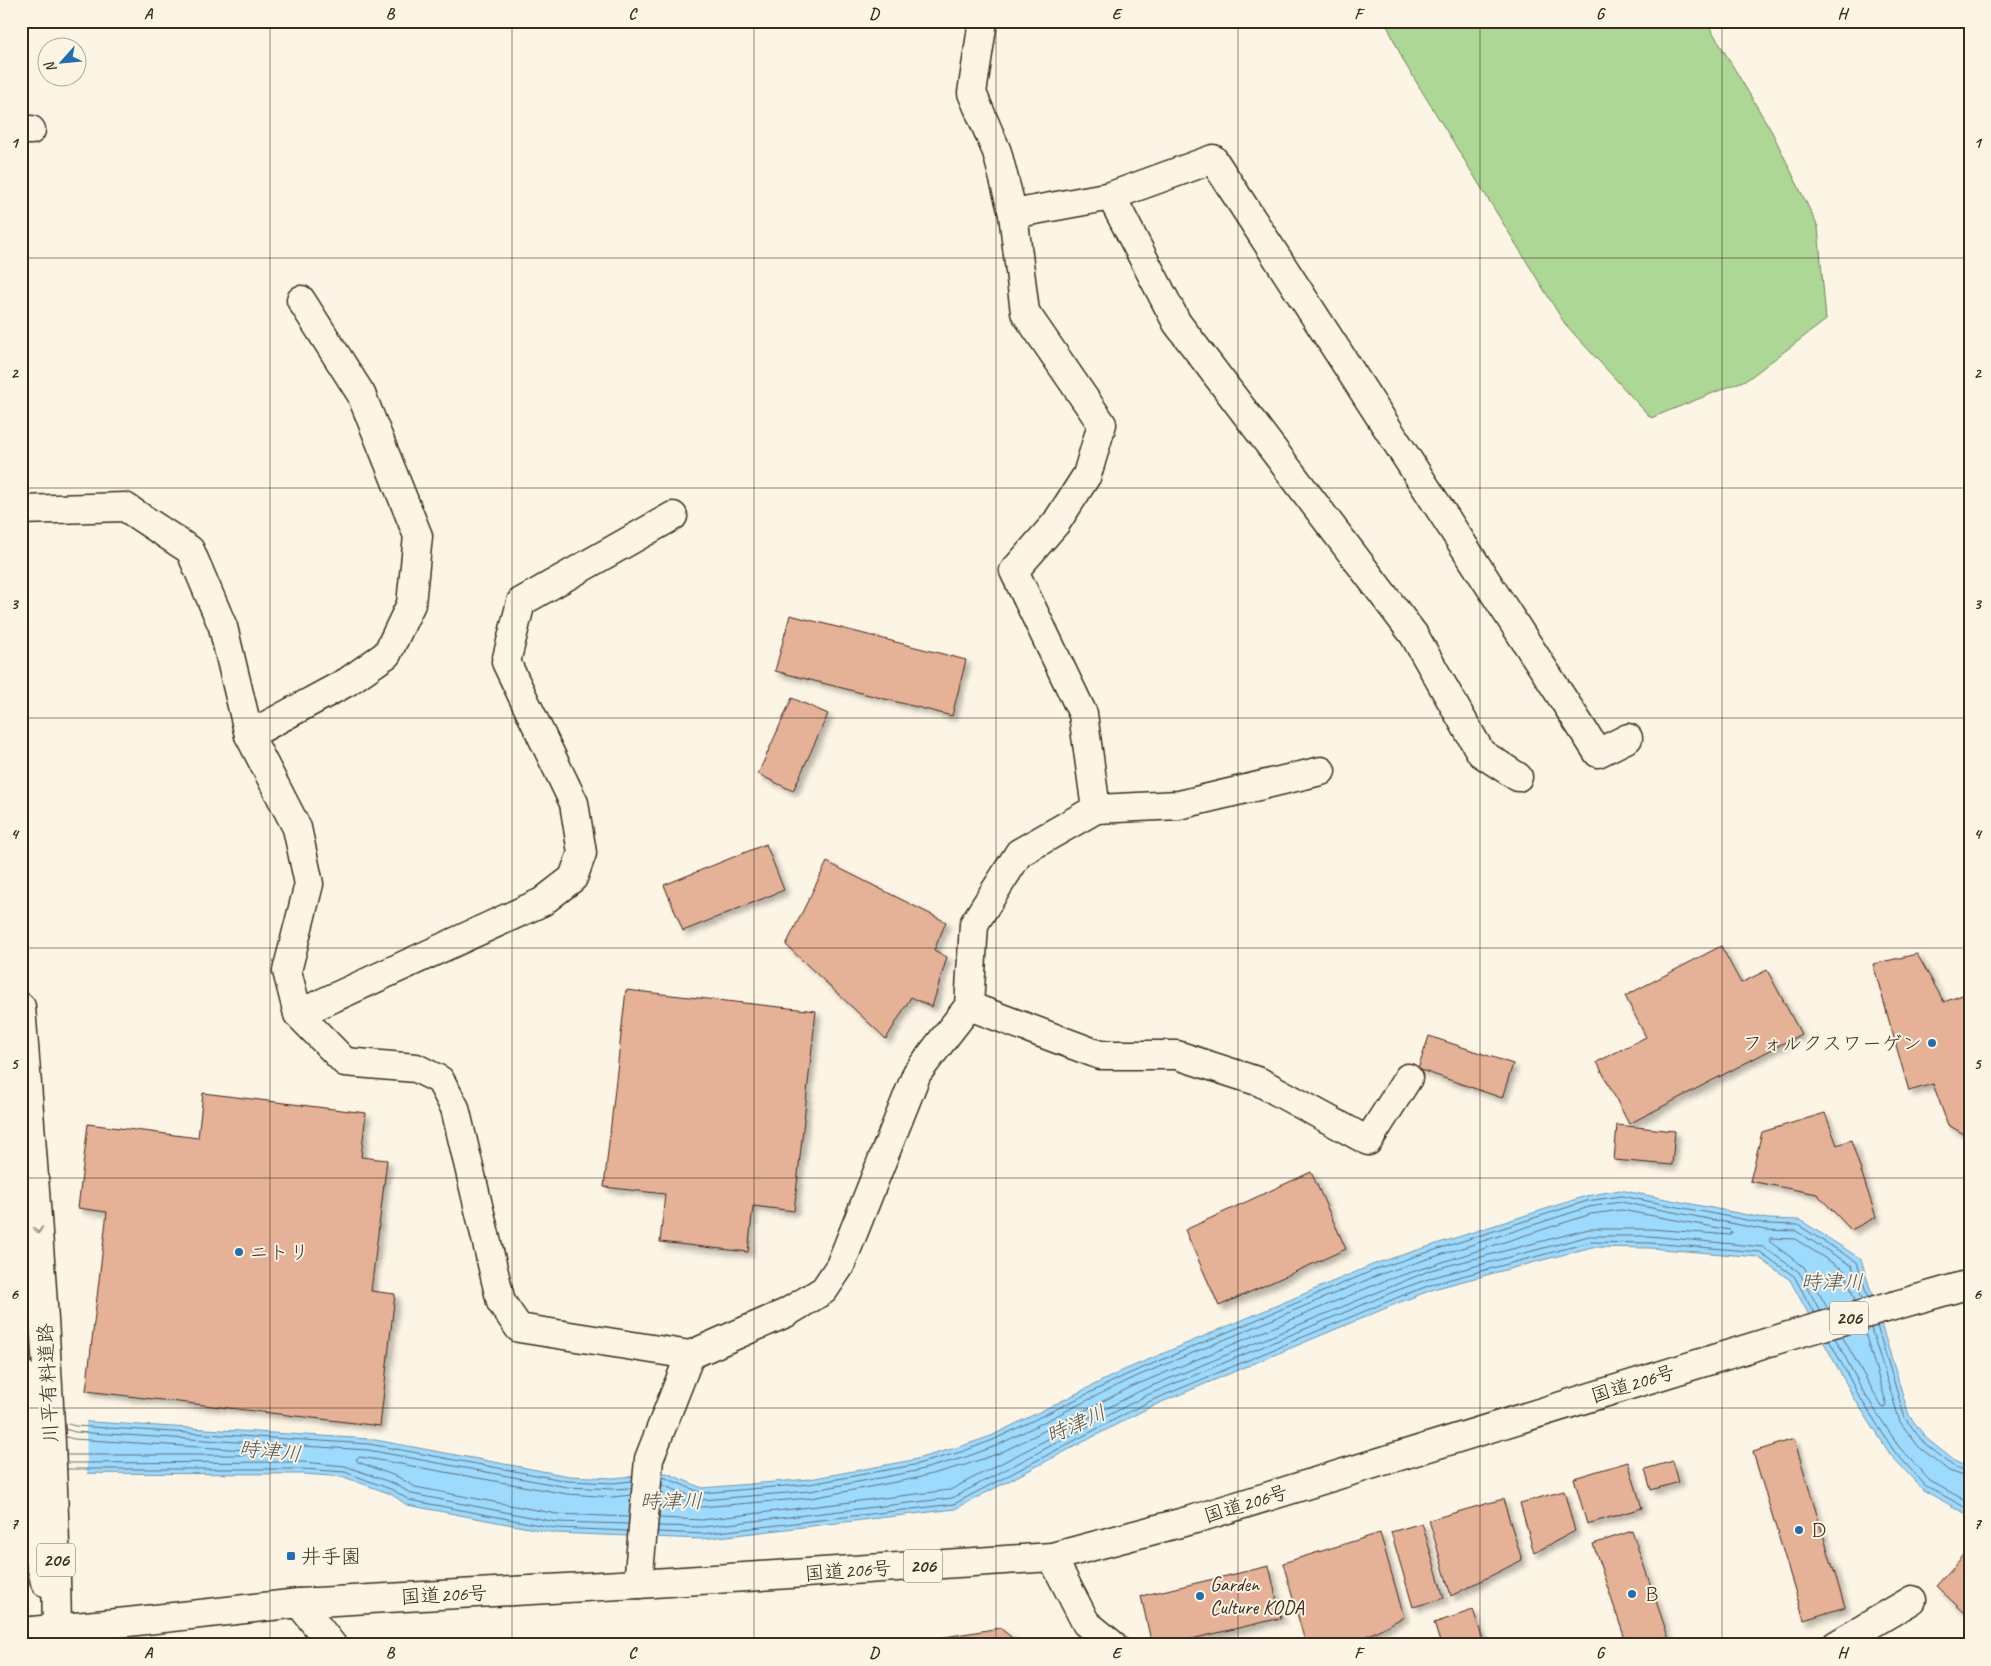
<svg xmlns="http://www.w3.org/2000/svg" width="1991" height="1666" viewBox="0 0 1991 1666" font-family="Caveat,'Klee One',sans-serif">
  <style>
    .green { fill: #acd795; stroke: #74805a }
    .water { fill: #9cdafe; stroke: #7594a4 }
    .pier { fill: #fcf5e5 }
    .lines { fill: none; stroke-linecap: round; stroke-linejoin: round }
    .shore { stroke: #627078; stroke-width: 1 }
    .building { fill: #e5b197; stroke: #3b2a1e; filter: url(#shadow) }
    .minor-casing { stroke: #3b2a1e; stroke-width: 31 }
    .highway-casing { stroke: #3b2a1e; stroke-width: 31 }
    .minor { stroke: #fcf5e5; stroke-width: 28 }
    .highway { stroke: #fcf5e5; stroke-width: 28 }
    .oneway { stroke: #9c9082 }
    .grid { fill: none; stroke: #3b2a1e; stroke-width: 1; stroke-opacity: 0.55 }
    .poi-dot { fill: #1f6fb2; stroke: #fcf5e5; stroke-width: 2 }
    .labels { text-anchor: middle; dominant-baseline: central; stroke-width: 4; stroke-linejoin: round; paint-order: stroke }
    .shield { fill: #fcf5e5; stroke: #75675a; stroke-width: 1 }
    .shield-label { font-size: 19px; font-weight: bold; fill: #3b2a1e }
    .poi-label { font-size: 20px; fill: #3b2a1e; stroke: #fcf5e5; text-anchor: start }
    .street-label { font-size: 20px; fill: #3b2a1e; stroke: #fcf5e5 }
    .water-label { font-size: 21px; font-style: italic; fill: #535656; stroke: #fcf5e5 }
    .neatline { fill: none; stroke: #3b2a1e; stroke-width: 2 }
    .grid-label { font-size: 16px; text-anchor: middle; font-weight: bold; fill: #3b2a1e }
  </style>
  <defs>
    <filter id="shadow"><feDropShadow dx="4.5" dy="4.5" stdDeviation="2.5" flood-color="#0004"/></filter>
  </defs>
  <rect width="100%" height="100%" fill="#fcf5e5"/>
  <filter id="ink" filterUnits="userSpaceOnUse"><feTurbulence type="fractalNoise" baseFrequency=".02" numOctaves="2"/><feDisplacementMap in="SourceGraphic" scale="10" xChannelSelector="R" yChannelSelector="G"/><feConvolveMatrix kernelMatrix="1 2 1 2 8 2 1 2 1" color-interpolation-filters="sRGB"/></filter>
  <g filter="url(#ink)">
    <polygon class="green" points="1385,21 1706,21 1772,132 1818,227 1826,320 1748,379 1651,418 1565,324 1404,62"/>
    <polygon class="water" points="1620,1190 1768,1219 1800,1220 1861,1259 1909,1415 1926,1438 1956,1462 1970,1468 1970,1516 1923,1490 1890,1454 1854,1398 1790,1280 1758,1257 1650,1248 1592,1247 1437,1288 1403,1301 1150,1407 955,1509 702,1539 555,1533 407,1505 391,1494 344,1477 303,1474 21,1473 75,1421 370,1439 569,1476 613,1478 667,1473 702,1488 810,1479 913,1460 959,1447 991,1436 1124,1370 1377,1263 1586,1196"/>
    <polygon class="pier" points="21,1403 76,1418 86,1419 87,1477 21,1476"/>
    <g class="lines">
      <g class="shore">
        <polyline points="1828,1309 1804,1267 1770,1242 1770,1238 1795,1239 1845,1271 1855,1301"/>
        <polyline points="1877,1326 1905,1418 1923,1442 1953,1466 1970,1473"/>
        <polyline points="1871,1328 1900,1422 1919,1447 1949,1471 1970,1479"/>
        <polyline points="1842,1336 1882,1407 1885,1408 1887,1405 1864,1330"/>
        <polyline points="1835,1338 1864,1393 1899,1447 1930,1481 1970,1503"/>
        <polyline points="1829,1340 1859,1396 1894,1451 1926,1486 1970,1510"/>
        <polyline points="65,1423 75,1426 369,1444 568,1481 613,1483 632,1481"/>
        <polyline points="65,1429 75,1432 368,1450 567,1487 613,1489 631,1488"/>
        <polyline points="66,1437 74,1439 245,1450 247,1453 245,1455 67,1455"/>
        <polyline points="67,1463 303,1462 345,1466 395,1484 412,1494 556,1522 628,1524"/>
        <polyline points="67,1469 303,1469 345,1472 393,1490 409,1500 555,1528 628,1531"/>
        <polyline points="662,1478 666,1478 702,1493 810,1484 914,1465 961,1452 993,1440 1126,1375 1379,1268 1587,1201 1621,1196 1767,1224 1798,1225 1857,1262 1868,1298"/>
        <polyline points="662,1485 702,1500 810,1491 916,1471 963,1458 996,1446 1128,1380 1381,1274 1589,1207 1621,1202 1766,1230 1796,1231 1852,1266 1862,1299"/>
        <polyline points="629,1517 557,1514 415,1487 398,1477 358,1462 356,1459 359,1457 367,1458 567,1494 613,1497 631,1495"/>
        <polyline points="659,1518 702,1520 950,1490 1142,1390 1431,1270 1589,1229 1651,1229 1730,1235 1732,1232 1730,1230 1621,1210 1591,1214 1384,1281 1131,1387 1000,1453 965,1465 917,1478 811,1498 701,1507 661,1492"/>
        <polyline points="658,1526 702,1527 952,1498 1145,1396 1398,1290 1434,1277 1589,1236 1650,1236 1763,1247 1799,1272 1820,1311"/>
        <polyline points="658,1532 702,1534 954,1504 1148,1402 1401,1296 1436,1283 1591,1242 1650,1243 1760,1252 1794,1276 1814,1313"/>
      </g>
    </g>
    <g class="building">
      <polygon points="790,615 966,660 952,716 775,671"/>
      <polygon points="792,698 828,714 793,791 758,774"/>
      <polygon points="766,844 784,890 683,931 664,885"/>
      <polygon points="827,862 946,922 934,950 947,957 932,1007 911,997 886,1039 786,945"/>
      <polygon points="1721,946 1741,983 1767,970 1801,1034 1629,1124 1597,1062 1646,1037 1625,996"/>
      <polygon points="1917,954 1944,1002 1970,992 1970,1151 1964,1134 1948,1125 1933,1084 1909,1091 1873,964"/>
      <polygon points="626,990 816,1011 794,1211 753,1206 748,1252 660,1242 665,1194 604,1187"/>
      <polygon points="1429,1036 1513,1064 1502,1098 1418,1069"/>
      <polygon points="203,1093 366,1113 361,1157 387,1160 371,1291 395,1294 380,1426 86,1391 107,1212 78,1208 88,1124 198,1138"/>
      <polygon points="1825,1113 1837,1145 1851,1140 1876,1217 1851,1230 1817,1194 1750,1181 1762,1132"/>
      <polygon points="1617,1125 1675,1131 1672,1165 1614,1160"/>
      <polygon points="1311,1172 1346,1249 1219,1306 1185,1230"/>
      <polygon points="1794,1439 1845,1607 1804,1620 1753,1452"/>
      <polygon points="1673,1461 1679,1482 1651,1490 1645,1469"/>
      <polygon points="1628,1462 1642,1508 1587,1524 1574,1478"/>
      <polygon points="1564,1491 1575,1531 1534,1553 1520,1503"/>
      <polygon points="1503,1499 1522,1560 1451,1596 1429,1520"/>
      <polygon points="1422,1523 1444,1598 1413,1607 1391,1532"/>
      <polygon points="1632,1531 1671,1645 1627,1645 1593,1544"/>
      <polygon points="1380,1533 1404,1617 1349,1645 1306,1645 1283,1563"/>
      <polygon points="1965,1554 1970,1558 1970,1618 1936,1586"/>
      <polygon points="1269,1566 1281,1618 1166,1645 1152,1645 1141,1596"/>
      <polygon points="1473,1610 1485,1645 1441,1645 1434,1623"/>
      <polygon points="1000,1628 1021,1645 896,1645"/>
    </g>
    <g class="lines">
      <g class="minor-casing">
        <g id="minor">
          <polyline points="21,130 31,130"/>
          <polyline points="1111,196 1177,323 1414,635 1481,753 1518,777"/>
          <polyline points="1013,214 1111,196 1213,159 1598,753 1628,738"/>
          <polyline points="21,510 125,507 190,550 223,627 249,735 297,828 309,884 287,971 298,1014 345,1062 416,1068 440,1080 455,1108 501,1302 519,1328 690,1355 786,1313 824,1290 840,1266 917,1073 969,1006 974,924 1019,853 1096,809 1083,714 1014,571 1056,523 1087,475 1102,424 1025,312 1013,214 997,152 972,93 983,21"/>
          <polyline points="249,735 347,682 387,654 411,604 418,536 361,394 301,300"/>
          <polyline points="1096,809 1179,805 1321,771"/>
          <polyline points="969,1006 1100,1055 1177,1055 1260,1082 1368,1141 1408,1078"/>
          <polyline points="298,1014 542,902 573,878 582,853 574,803 506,662 521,602 673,516"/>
          <polyline points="1052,1557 1086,1623 1113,1645"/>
          <polyline points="638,1584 649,1459 690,1355"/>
          <polyline points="299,1603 332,1645"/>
          <polyline points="1836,1645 1912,1600"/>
        </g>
      </g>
      <g class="highway-casing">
        <g id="highway">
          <path d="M21,1007c16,207 33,414 36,622"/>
          <polyline points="21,1373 28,1489 32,1526 45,1582"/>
          <polyline points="21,1632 128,1622 299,1603 638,1584 1052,1557 1195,1519 1795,1334 1970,1284"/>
        </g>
      </g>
      <use href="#minor" class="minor"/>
      <use href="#highway" class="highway"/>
    </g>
    <defs><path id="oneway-chevron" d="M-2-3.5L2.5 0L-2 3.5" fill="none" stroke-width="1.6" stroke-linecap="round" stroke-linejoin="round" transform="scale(1.25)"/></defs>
    <use class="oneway" href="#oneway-chevron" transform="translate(38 1230) rotate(86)"/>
  </g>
  <path class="grid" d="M270,21v1624M512,21v1624M754,21v1624M996,21v1624M1238,21v1624M1480,21v1624M1722,21v1624M21,258h1949M21,488h1949M21,718h1949M21,948h1949M21,1178h1949M21,1408h1949"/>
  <g class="poi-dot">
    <circle cx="1932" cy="1043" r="5"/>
    <circle cx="239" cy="1252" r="5"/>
    <circle cx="1799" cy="1530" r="5"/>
    <rect x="286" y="1551" width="10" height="10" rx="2.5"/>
    <circle cx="1632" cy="1594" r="5"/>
    <circle cx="1200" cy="1596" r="5"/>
  </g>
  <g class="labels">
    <g class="shield">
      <rect x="1830" y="1301.5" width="38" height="33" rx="4"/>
      <rect x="37" y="1543.5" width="38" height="33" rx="4"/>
      <rect x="904" y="1549.5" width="38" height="33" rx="4"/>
    </g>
    <g class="shield-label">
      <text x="1849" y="1318">206</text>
      <text x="56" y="1560">206</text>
      <text x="923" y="1566">206</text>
    </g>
    <g class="poi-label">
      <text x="1922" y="1043" text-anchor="end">フォルクスワーゲン</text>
      <text x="249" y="1252">ニトリ</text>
      <text x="1809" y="1530">Ｄ</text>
      <text x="301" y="1556">井手園</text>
      <text x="1210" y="1584">Garden<tspan x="1210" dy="23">Culture KODA</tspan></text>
      <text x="1642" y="1594">Ｂ</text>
    </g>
    <g class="street-label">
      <text transform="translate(48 1383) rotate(-93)">川平有料道路</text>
      <text transform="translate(1633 1384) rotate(-17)">国道206号</text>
      <text transform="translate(1246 1504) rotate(-17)">国道206号</text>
      <text transform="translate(848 1571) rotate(-4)">国道206号</text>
      <text transform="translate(444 1595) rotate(-3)">国道206号</text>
    </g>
    <g class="water-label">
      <text x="1832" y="1282">時津川</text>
      <text transform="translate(1076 1424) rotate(-24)">時津川</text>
      <text transform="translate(270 1451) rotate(6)">時津川</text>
      <text x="671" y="1501">時津川</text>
    </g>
  </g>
  <rect width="1991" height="1666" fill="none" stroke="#fcf5e5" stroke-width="55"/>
  <g transform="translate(62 62) rotate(243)"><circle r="24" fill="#fcf5e5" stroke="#afa495"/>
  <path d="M0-4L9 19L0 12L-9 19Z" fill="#1f6fb2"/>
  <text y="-8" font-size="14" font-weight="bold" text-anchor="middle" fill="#3b2a1e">N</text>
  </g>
  <rect x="28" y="28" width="1936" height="1610" class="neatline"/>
  <g class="grid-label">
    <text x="148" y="19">A</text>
    <text x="390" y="19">B</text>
    <text x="632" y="19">C</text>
    <text x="874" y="19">D</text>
    <text x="1116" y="19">E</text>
    <text x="1358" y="19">F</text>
    <text x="1600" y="19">G</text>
    <text x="1842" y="19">H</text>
    <text x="14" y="148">1</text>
    <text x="1977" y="148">1</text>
    <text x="14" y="378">2</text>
    <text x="1977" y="378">2</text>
    <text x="14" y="609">3</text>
    <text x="1977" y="609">3</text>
    <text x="14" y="839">4</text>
    <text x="1977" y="839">4</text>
    <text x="14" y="1069">5</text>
    <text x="1977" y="1069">5</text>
    <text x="14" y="1299">6</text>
    <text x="1977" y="1299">6</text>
    <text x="14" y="1529">7</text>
    <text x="1977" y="1529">7</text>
    <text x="148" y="1658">A</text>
    <text x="390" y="1658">B</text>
    <text x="632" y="1658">C</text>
    <text x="874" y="1658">D</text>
    <text x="1116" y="1658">E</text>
    <text x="1358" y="1658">F</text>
    <text x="1600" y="1658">G</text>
    <text x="1842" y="1658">H</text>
  </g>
</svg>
